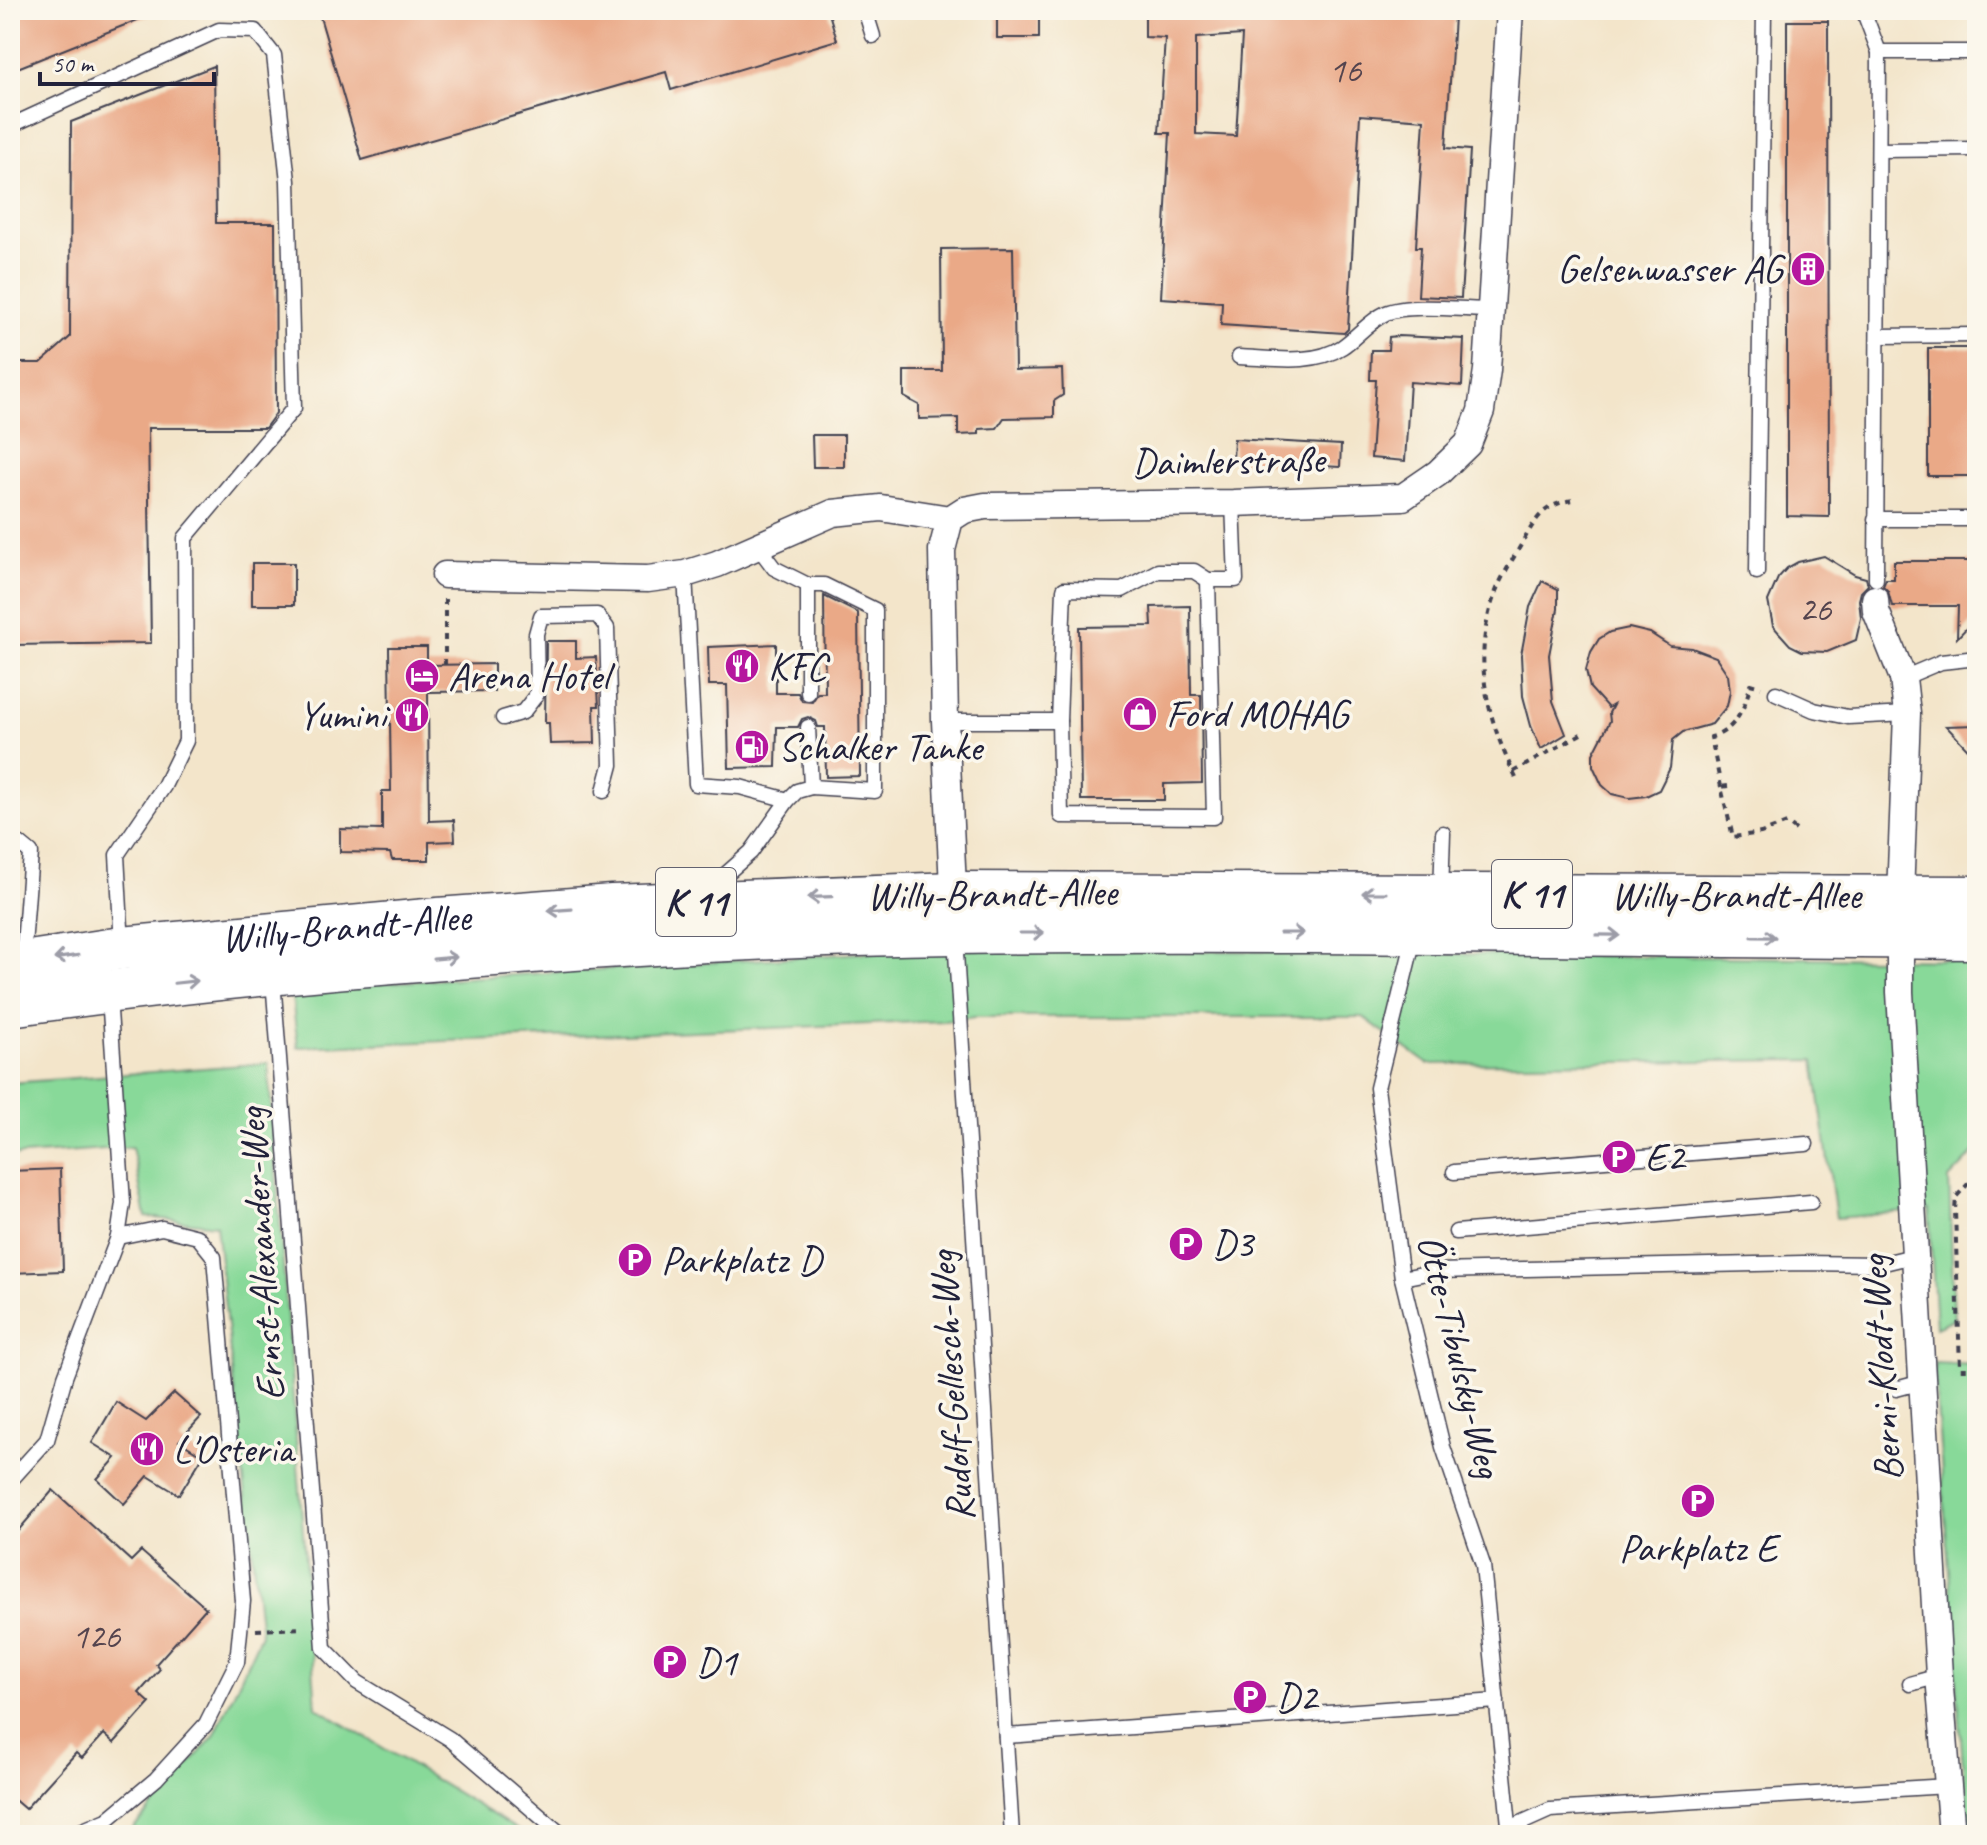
<svg xmlns="http://www.w3.org/2000/svg" width="1987" height="1845" viewBox="0 0 1987 1845" font-family="Caveat,sans-serif">
  <style>
    .green { fill: #88d999; stroke: #557e6a; stroke-width: 2 }
    .building { fill: #eaa987; fill-rule: evenodd }
    .lines { fill: none; stroke-linecap: round; stroke-linejoin: round }
    .lane-casing { stroke: #413f50; stroke-width: 17 }
    .street-casing { stroke: #413f50; stroke-width: 29 }
    .primary-casing { stroke: #413f50; stroke-width: 45 }
    .path { stroke: #413f50; stroke-width: 4; stroke-dasharray: 6 6; stroke-linecap: butt }
    .lane { stroke: #fff; stroke-width: 14 }
    .street { stroke: #fff; stroke-width: 26 }
    .primary { stroke: #fff; stroke-width: 42 }
    .oneway { stroke: #9c9ca7 }
    .labels { text-anchor: middle; dominant-baseline: central; stroke-width: 7; stroke-linejoin: round; paint-order: stroke }
    .number-label { font-size: 36px; fill: #54444e }
    .shield { fill: #fbf7ec; stroke: #636270; stroke-width: 2 }
    .shield-label { font-size: 38px; font-weight: bold; fill: #22223b }
    .poi-label { font-size: 40px; fill: #22223b; stroke: #fbf7ec; text-anchor: start }
    .street-label { font-size: 40px; fill: #22223b; stroke: #fbf7ec }
  </style>
  <rect width="100%" height="100%" fill="#fbf7ec"/>
  <filter id="ink" filterUnits="userSpaceOnUse"><feTurbulence type="fractalNoise" baseFrequency=".0125" numOctaves="2"/><feDisplacementMap in="SourceGraphic" scale="16" xChannelSelector="R" yChannelSelector="G"/><feConvolveMatrix kernelMatrix="1 2 1 2 8 2 1 2 1" color-interpolation-filters="sRGB"/></filter>
  <filter id="wash" filterUnits="userSpaceOnUse"><feTurbulence type="fractalNoise" baseFrequency=".006" numOctaves="4" result="noise"/><feDisplacementMap in="SourceGraphic" scale="32" xChannelSelector="R" yChannelSelector="G"/><feGaussianBlur stdDeviation="1.8" result="paint"/><feColorMatrix in="noise" values="0 0 0 0 0 0 0 0 0 0 0 0 0 0 0 0 0 1.4 0 .05"/><feComposite in="paint" operator="in"/></filter>
  <g filter="url(#wash)">
    <rect width="100%" height="100%" fill="#f3e5ca"/>
    <g class="green">
      <polygon points="940,948 1977,960 1977,1150 1949,1179 1954,1319 1936,1327 1929,1210 1836,1218 1814,1060 1428,1064 1363,1017 974,1017 944,1021 298,1047 291,989"/>
      <polygon points="268,1063 316,1707 526,1835 123,1835 128,1834 214,1736 261,1634 216,1225 146,1217 132,1147 10,1156 10,1083"/>
      <polygon points="1934,1363 1977,1365 1977,1835 1968,1835"/>
    </g>
    <g id="blocks">
      <g class="building">
        <polygon points="10,10 160,10 160,11 10,71"/>
        <polygon points="318,10 828,10 837,40 671,90 666,72 362,160"/>
        <rect x="997" y="10" width="42" height="28"/>
        <path d="M1145,10h199l110,6 -8,132 24,2 -9,148 -43,-2 3,-49h-5l8,-127 -64,-5 -12,214 -4,4 -123,-8 1,-23 -61,-4 9,-165h-11l6,-95 -20,-1zM1242,35l-6,101 -40,-2v-96z"/>
        <polygon points="1787,21 1828,21 1829,517 1787,516"/>
        <polygon points="214,66 216,223 275,223 276,413 265,428 148,428 151,643 10,645 10,363 41,363 70,337 71,122"/>
        <polygon points="1013,248 1015,370 1062,369 1063,395 1054,401 1054,417 1004,418 997,428 979,429 979,434 958,435 958,418 919,419 919,405 904,397 904,371 942,371 941,249"/>
        <polygon points="1398,336 1464,339 1462,386 1410,382 1405,461 1371,458 1376,380 1370,380 1371,350 1388,350 1389,337"/>
        <rect x="1928" y="348" width="49" height="128"/>
        <polygon points="812,435 844,435 844,467 813,467"/>
        <polygon points="1234,439 1341,445 1340,467 1233,461"/>
        <polygon points="1824,556 1855,575 1866,578 1868,585 1861,592 1859,600 1861,618 1856,640 1827,652 1802,651 1790,645 1773,626 1768,601 1778,578 1787,568 1798,562"/>
        <polygon points="1894,561 1977,561 1977,617 1957,638 1958,606 1892,606 1888,591 1883,586 1886,579 1894,579"/>
        <rect x="252" y="563" width="42" height="42"/>
        <polygon points="1542,581 1558,589 1558,609 1549,655 1553,701 1566,734 1541,749 1531,726 1523,696 1521,655 1530,607"/>
        <polygon points="824,596 858,613 860,776 826,777 825,727 818,727 816,721 808,717 802,719 798,727 777,727 776,767 729,768 727,685 709,685 708,647 776,644 776,693 798,693 802,701 812,702 818,693 825,693"/>
        <polygon points="1190,606 1191,695 1201,695 1202,783 1164,784 1164,800 1081,800 1079,627 1152,626 1151,607"/>
        <polygon points="1629,628 1650,633 1670,646 1692,648 1716,657 1728,675 1730,691 1727,706 1712,724 1683,732 1673,740 1670,768 1659,790 1646,796 1629,798 1612,794 1602,785 1593,766 1593,754 1610,721 1609,713 1613,705 1608,708 1590,688 1586,670 1591,652 1599,639 1610,632"/>
        <polygon points="546,641 576,641 576,658 596,657 599,706 594,706 595,743 550,744 549,723 545,723"/>
        <polygon points="389,647 427,647 427,665 494,664 494,691 428,692 429,821 454,820 455,841 429,842 429,860 392,860 390,853 340,852 340,829 382,830 382,791 391,791"/>
        <polygon points="1977,725 1977,759 1946,726"/>
        <polygon points="60,1169 63,1271 10,1273 10,1171"/>
        <polygon points="174,1393 201,1417 179,1441 203,1456 179,1495 148,1476 124,1504 97,1479 116,1458 92,1443 116,1402 146,1421"/>
        <polygon points="53,1490 131,1561 141,1551 206,1608 156,1664 160,1669 139,1693 150,1703 114,1743 104,1734 82,1758 76,1753 25,1809 10,1796 10,1540"/>
      </g>
    </g>
  </g>
  <g filter="url(#ink)">
    <use href="#blocks" fill-opacity="0" stroke="#413f50" stroke-width="2"/>
    <g class="lines">
      <g class="lane-casing">
        <g id="lane">
          <polyline points="865,10 873,36"/>
          <polyline points="1863,10 1879,52"/>
          <polyline points="10,126 219,30 255,31 274,55 288,181 294,408 185,538 186,741 164,786 117,855 122,946"/>
          <polyline points="1880,150 1977,149"/>
          <polyline points="1878,336 1977,335"/>
          <path d="M1239,357c32,1 74,9 103,-10 15,-10 27,-26 44,-34 22,-10 79,-3 105,-3"/>
          <polyline points="1875,519 1977,519"/>
          <polyline points="759,548 774,568 808,585"/>
          <polyline points="1757,572 1764,10"/>
          <polyline points="685,574 696,784 740,787 788,800"/>
          <polyline points="1876,579 1879,52 1977,52"/>
          <polyline points="1903,678 1941,662 1977,658"/>
          <polyline points="808,693 808,585 824,585 875,610 875,791 811,787"/>
          <polyline points="1776,693 1814,710 1848,717 1907,714"/>
          <polyline points="503,718 523,712 537,694 536,634 541,616 597,615 607,628 611,765 604,791"/>
          <polyline points="945,721 1059,721 1061,816 1214,817 1208,580 1236,580 1233,503"/>
          <polyline points="1059,721 1064,589 1122,590 1158,571 1194,571 1208,580"/>
          <polyline points="10,845 19,843 31,853 23,959"/>
          <polyline points="1441,893 1443,833"/>
          <polyline points="720,897 726,874 751,852 788,800 797,791 811,787 808,727"/>
          <polyline points="955,937 1012,1835"/>
          <polyline points="1414,938 1377,1088 1402,1278 1443,1447 1483,1565 1510,1835"/>
          <polyline points="273,979 324,1648 357,1682 450,1739 562,1835"/>
          <polyline points="1454,1172 1806,1144"/>
          <polyline points="1456,1232 1811,1202"/>
          <polyline points="1402,1278 1437,1271 1803,1263 1880,1264 1913,1256"/>
          <polyline points="1896,1389 1922,1382"/>
          <polyline points="10,1481 47,1440 65,1377 118,1237 123,1203 109,996"/>
          <polyline points="1910,1684 1939,1676"/>
          <polyline points="1006,1736 1497,1701"/>
          <polyline points="1510,1828 1550,1810 1948,1786"/>
          <polyline points="71,1835 107,1820 156,1779 206,1724 237,1662 243,1601 214,1257 198,1237 162,1228 118,1237"/>
        </g>
      </g>
      <g class="street-casing">
        <g id="street">
          <polyline points="445,575 648,579 685,574 717,564 833,513 881,508 950,519"/>
          <polyline points="1875,599 1876,611 1903,678 1907,714 1900,896 1900,992 1939,1676 1952,1835"/>
          <polyline points="954,908 945,721 942,550 950,519 964,510 985,506 1233,503 1403,497 1438,473 1468,444 1481,411 1487,370 1510,10"/>
        </g>
      </g>
      <g class="primary-casing">
        <g id="primary">
          <path id="s1" d="M10,965l112,-17 316,-29 174,-13 342,-13 1023,4"/>
          <path d="M10,1005c144,-21 288,-35 433,-46 171,-14 343,-24 514,-26 340,-4 680,3 1020,5"/>
        </g>
      </g>
      <g class="path">
        <polyline points="445,665 445,599"/>
        <polyline points="1513,772 1581,734"/>
        <path d="M1516,778c-29,-59 -45,-119 -21,-184 6,-17 17,-33 26,-49 15,-26 21,-41 53,-45"/>
        <polyline points="1728,786 1721,787 1733,837 1761,833 1787,823 1796,830"/>
        <path d="M1721,787l-10,-50c23,-5 36,-31 39,-53l11,3"/>
        <polyline points="1977,1174 1956,1197 1955,1210 1960,1369 1977,1369"/>
        <polyline points="256,1630 303,1628"/>
      </g>
      <use href="#lane" class="lane"/>
      <use href="#street" class="street"/>
      <use href="#primary" class="primary"/>
    </g>
    <defs><path id="oneway-shaft" d="M-6 0H5M1.5-3L5.5 0L1.5 3" fill="none" stroke-width="1.6" stroke-linecap="round" stroke-linejoin="round" transform="scale(2)"/></defs>
    <g class="oneway">
      <use href="#oneway-shaft" transform="translate(1374 893) rotate(-180)"/>
      <use href="#oneway-shaft" transform="translate(820 897) rotate(178)"/>
      <use href="#oneway-shaft" transform="translate(560 910) rotate(176)"/>
      <use href="#oneway-shaft" transform="translate(1032 933)"/>
      <use href="#oneway-shaft" transform="translate(1292 933)"/>
      <use href="#oneway-shaft" transform="translate(1608 935) rotate(1)"/>
      <use href="#oneway-shaft" transform="translate(1764 937) rotate(1)"/>
      <use href="#oneway-shaft" transform="translate(66 957) rotate(172)"/>
      <use href="#oneway-shaft" transform="translate(445 958) rotate(-5)"/>
      <use href="#oneway-shaft" transform="translate(186 982) rotate(-6)"/>
    </g>
  </g>
  <defs>
    <g id="building-disc" transform="scale(1.8)"><circle r="9.5" fill="#b5179e" stroke="#fbf7ec"/><path d="M-4-6H4V6H1V3H-1V6H-4ZM-2.5-4.3h1.7v1.8h-1.7ZM.8-4.3h1.7v1.8H.8ZM-2.5-1h1.7V.8h-1.7ZM.8-1h1.7V.8H.8Z" fill="#fff"/></g>
    <g id="restaurant-disc" transform="scale(1.8)"><circle r="9.5" fill="#b5179e" stroke="#fbf7ec"/><path d="M-5-6h1v4h1v-4h1v4h1v-4h1v5L-1.5 .5V6h-2V.5L-5-1ZM5-6V6H3V1.5H1.5Q1.5-4 5-6Z" fill="#fff"/></g>
    <g id="hotel-disc" transform="scale(1.8)"><circle r="9.5" fill="#b5179e" stroke="#fbf7ec"/><path d="M-6-4.5h1.5V1H6V5H4.5V3h-9V5H-6ZM-4 0a1.8 1.8 0 1 1 3.6 0ZM.5 0V-2.5h3Q6-2.5 6 0Z" fill="#fff"/></g>
    <g id="shop-disc" transform="scale(1.8)"><circle r="9.5" fill="#b5179e" stroke="#fbf7ec"/><path d="M-5-2.5h2.3a2.7 3.5 0 0 1 5.4 0H5L5.5 6h-11ZM-1.5-2.5h3a1.5 2.3 0 0 0-3 0Z" fill="#fff"/></g>
    <g id="fuel-disc" transform="scale(1.8)"><circle r="9.5" fill="#b5179e" stroke="#fbf7ec"/><path d="M-5.5-6h7V0h2V4h1.3V-2.5L3-4.5l.8-.8L6-3V5H2.5V1h-1V6h-7ZM-4.2-4.7v3.2H.2V-4.7Z" fill="#fff"/></g>
    <g id="parking-disc" transform="scale(1.8)"><circle r="9.5" fill="#b5179e" stroke="#fbf7ec"/><path d="M-3.5-5.5H1a3.5 3.5 0 0 1 0 7H-1V5.5H-3.5ZM-1-3.4V-.6H.8a1.4 1.4 0 0 0 0-2.8Z" fill="#fff"/></g>
  </defs>
  <g fill-rule="evenodd">
    <use href="#building-disc" x="1808" y="269"/>
    <use href="#restaurant-disc" x="742" y="666"/>
    <use href="#hotel-disc" x="422" y="676"/>
    <use href="#shop-disc" x="1140" y="714"/>
    <use href="#restaurant-disc" x="412" y="715"/>
    <use href="#fuel-disc" x="752" y="747"/>
    <use href="#parking-disc" x="1619" y="1157"/>
    <use href="#parking-disc" x="1186" y="1244"/>
    <use href="#parking-disc" x="635" y="1260"/>
    <use href="#restaurant-disc" x="147" y="1449"/>
    <use href="#parking-disc" x="1698" y="1501"/>
    <use href="#parking-disc" x="670" y="1662"/>
    <use href="#parking-disc" x="1250" y="1697"/>
  </g>
  <g class="labels">
    <g class="number-label">
      <text x="1345" y="70">16</text>
      <text x="1815" y="609">26</text>
      <text x="96" y="1636">126</text>
    </g>
    <g class="shield">
      <rect x="1492" y="860" width="80" height="68" rx="6"/>
      <rect x="656" y="868" width="80" height="68" rx="6"/>
    </g>
    <g class="shield-label">
      <text x="1532" y="894">K 11</text>
      <text x="696" y="902">K 11</text>
    </g>
    <g class="poi-label">
      <text x="1782" y="269" text-anchor="end">Gelsenwasser AG</text>
      <text x="768" y="666">KFC</text>
      <text x="448" y="676">Arena Hotel</text>
      <text x="1166" y="714">Ford MOHAG</text>
      <text x="386" y="715" text-anchor="end">Yumini</text>
      <text x="778" y="747">Schalker Tanke</text>
      <text x="1645" y="1157">E2</text>
      <text x="1212" y="1244">D3</text>
      <text x="661" y="1260">Parkplatz D</text>
      <text x="173" y="1449">L'Osteria</text>
      <text x="1698" y="1548" text-anchor="middle">Parkplatz E</text>
      <text x="696" y="1662">D1</text>
      <text x="1276" y="1697">D2</text>
    </g>
    <g class="street-label">
      <text transform="translate(1228 461) rotate(-1)">Daimlerstraße</text>
      <text transform="translate(992 894) rotate(-1)">Willy-Brandt-Allee</text>
      <text x="1736" y="895">Willy-Brandt-Allee</text>
      <text stroke="none"><textPath href="#s1" startOffset="338">Willy-Brandt-Allee</textPath></text>
      <text transform="translate(261 1254) rotate(-94)">Ernst-Alexander-Weg</text>
      <text transform="translate(1460 1356) rotate(76)">Ötte-Tibulsky-Weg</text>
      <text transform="translate(1881 1368) rotate(-94)">Berni-Klodt-Weg</text>
      <text transform="translate(951 1386) rotate(-94)">Rudolf-Gellesch-Weg</text>
    </g>
  </g>
  <rect width="1987" height="1845" fill="none" stroke="#fbf7ec" stroke-width="40"/>
  <path d="M40 72v12h174v-12" fill="none" stroke="#22223b" stroke-width="4"/>
  <text x="52" y="72" font-size="24" fill="#22223b" stroke="#fbf7ec" stroke-width="6" paint-order="stroke">50 m</text>
</svg>
